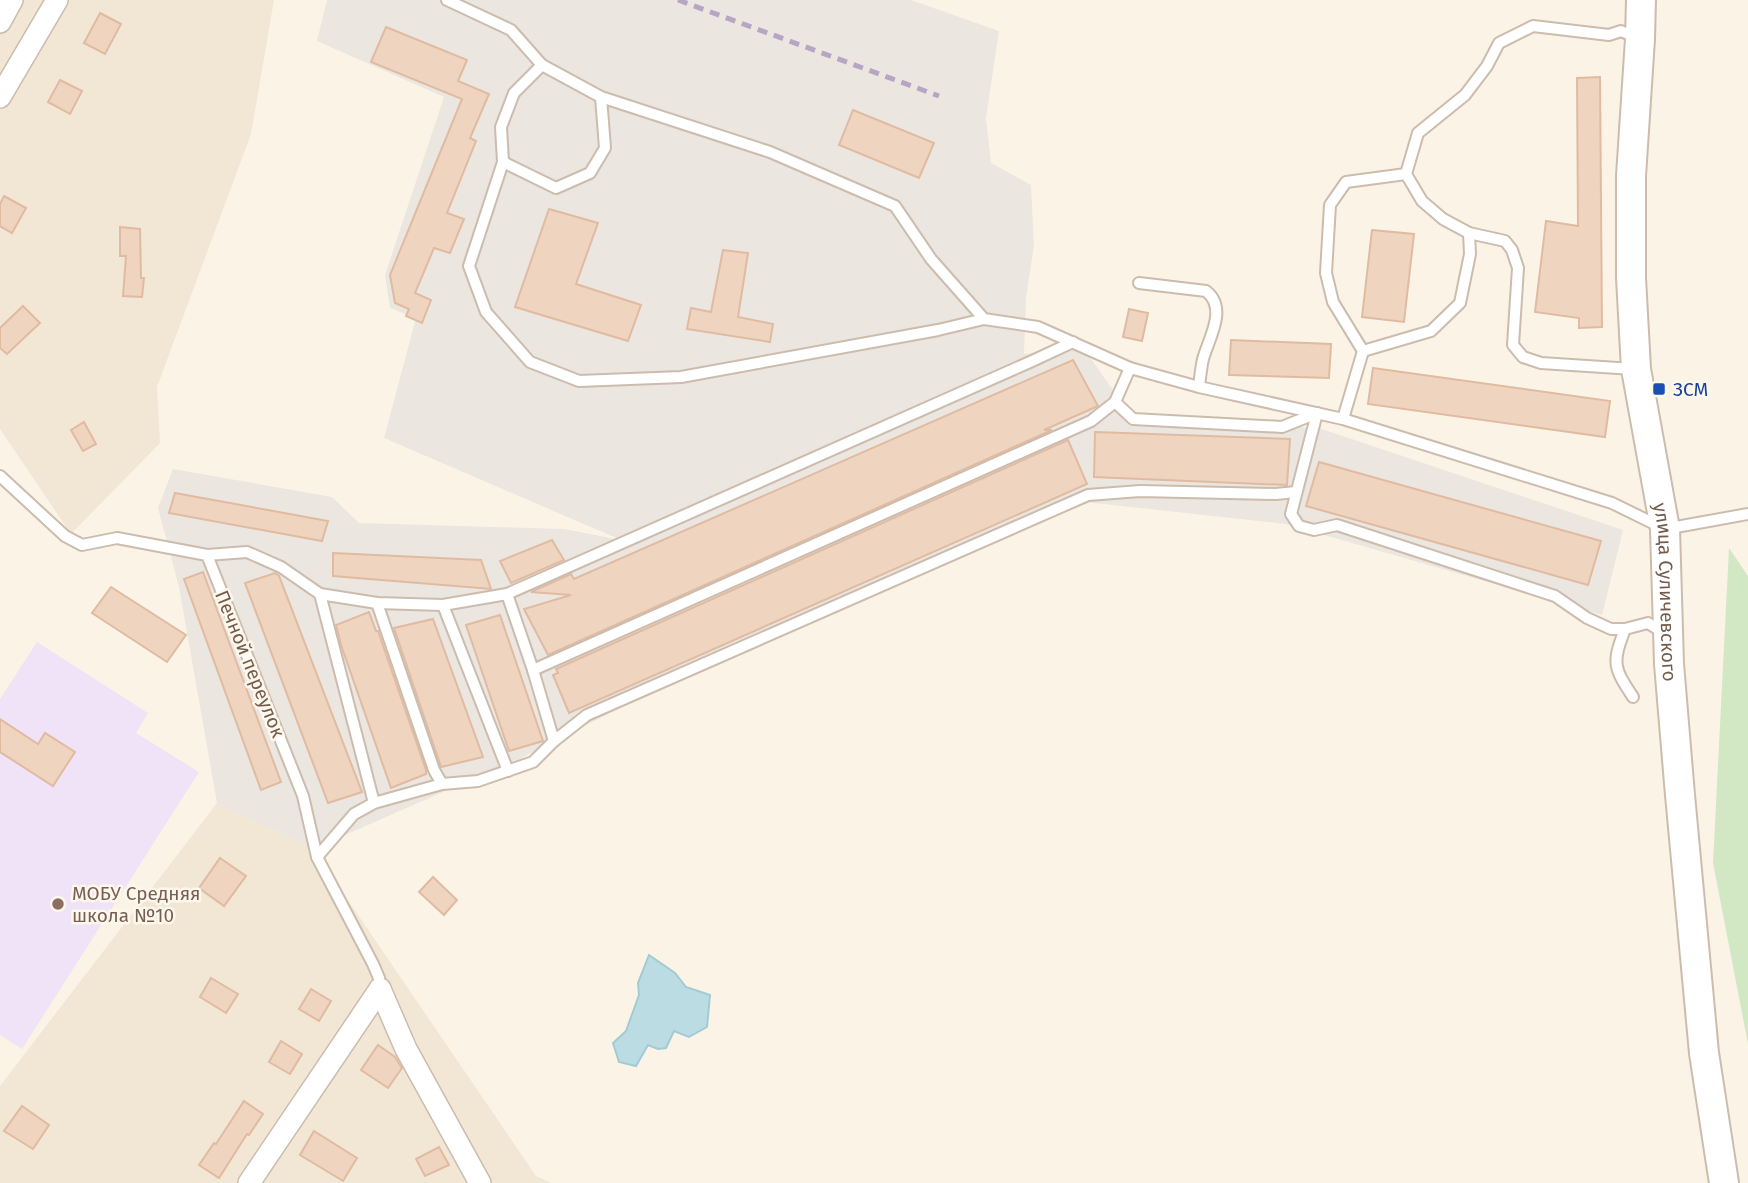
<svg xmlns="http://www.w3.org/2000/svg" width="1748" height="1183" viewBox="0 0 1748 1183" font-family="'Fira Sans',sans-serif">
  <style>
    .residential { fill: #f2e6d5 }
    .industrial { fill: #ebe6e0 }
    .education { fill: #f0e3f7 }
    .green { fill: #d2e8c5 }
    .water { fill: #bcdce3; stroke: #a2cbd4; stroke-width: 2 }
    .building { fill: #efd4bf; stroke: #e0bba1; stroke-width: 2 }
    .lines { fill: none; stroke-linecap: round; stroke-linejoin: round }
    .service-casing { stroke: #ccbcad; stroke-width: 14 }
    .minor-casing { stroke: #ccbcad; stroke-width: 24 }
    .tertiary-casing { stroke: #ccbcad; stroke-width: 32 }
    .service { stroke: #fff; stroke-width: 10 }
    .minor { stroke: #fff; stroke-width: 21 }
    .tertiary { stroke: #fff; stroke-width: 28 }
    .rail { stroke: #b7a5c4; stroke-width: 5; stroke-dasharray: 10 7; stroke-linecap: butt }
    .transit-dot { fill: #1a4fb4; stroke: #fef7ec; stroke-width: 2.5 }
    .education-dot { fill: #8d6e63; stroke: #fef7ec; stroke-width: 2.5 }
    .labels { text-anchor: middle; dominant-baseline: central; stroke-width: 5; stroke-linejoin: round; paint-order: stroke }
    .transit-label { font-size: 19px; fill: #164399; stroke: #fef7ec; text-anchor: start }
    .street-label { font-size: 19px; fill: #735b4c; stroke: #fef7ec }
    .education-label { font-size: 19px; fill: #785e54; stroke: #fef7ec; text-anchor: start }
  </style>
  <rect width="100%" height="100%" fill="#fbf4e6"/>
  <g class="residential">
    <polygon points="0,0 274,0 251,134 157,387 160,443 71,534 0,429"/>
    <polygon points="217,803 313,849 536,1176 552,1183 0,1183 0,1086"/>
  </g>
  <polygon class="industrial" points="327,0 911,0 999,31 986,118 991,163 1031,185 1034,245 1026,298 1024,354 1083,347 1128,412 1322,429 1623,530 1602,615 1286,524 1085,502 715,660 521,758 313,849 217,803 179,587 158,508 173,469 332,497 359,523 564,529 621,540 384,438 416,318 390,308 385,275 444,97 317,41"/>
  <polygon class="education" points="37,642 148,713 136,733 199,772 22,1049 0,1035 0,699"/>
  <polygon class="green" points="1729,548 1748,576 1748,1044 1713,863"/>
  <polygon class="water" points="649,955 675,973 686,987 710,995 707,1027 689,1037 674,1031 666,1048 658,1049 648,1045 636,1066 619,1062 613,1043 626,1031 639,995 638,983"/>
  <g class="building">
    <polygon points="100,13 121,24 105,54 84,43"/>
    <polygon points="386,27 467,60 458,81 489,94 470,138 476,141 447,213 464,219 450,253 434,248 415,293 431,300 422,323 406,316 409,309 395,303 390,275 462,99 371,62"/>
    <polygon points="1600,77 1602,327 1579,328 1579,318 1535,312 1546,221 1578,226 1577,78"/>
    <polygon points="60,80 82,91 70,114 48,102"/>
    <polygon points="853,110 934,143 919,178 839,145"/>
    <polygon points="4,196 26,208 12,233 0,226 0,204"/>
    <polygon points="549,209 598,223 576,284 641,305 628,341 515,307"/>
    <polygon points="120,227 140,229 141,278 144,278 142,297 123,296 126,256 120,256"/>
    <polygon points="1372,230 1414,234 1404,322 1362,317"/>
    <polygon points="723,250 748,253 738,317 773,324 770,342 687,329 691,308 711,312"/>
    <polygon points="23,306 40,323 7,354 0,348 0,328"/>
    <polygon points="1129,309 1148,313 1142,341 1123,337"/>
    <polygon points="1231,340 1331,344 1329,378 1229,375"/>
    <polygon points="1073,360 1098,406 1044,430 1052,430 548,655 524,609 571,595 531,592 571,574 574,579"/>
    <polygon points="1373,368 1610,401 1605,437 1368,404"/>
    <polygon points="84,422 96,444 83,451 71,430"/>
    <polygon points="1095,432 1290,439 1287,485 1094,477"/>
    <polygon points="1068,440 1087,484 569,713 553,675 558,673 556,669"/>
    <polygon points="1319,462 1601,541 1588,585 1306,506"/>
    <polygon points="175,493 328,521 322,541 169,513"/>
    <polygon points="552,540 564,560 511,583 500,561"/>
    <polygon points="333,553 481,560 491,589 333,576"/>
    <polygon points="203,572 281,782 261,790 184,579"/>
    <polygon points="275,573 279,576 362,792 328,803 245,583"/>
    <polygon points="111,587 186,635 167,662 92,613"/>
    <polygon points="369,612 376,631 378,631 426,770 426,774 391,788 341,645 336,625"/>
    <polygon points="500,615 543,741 509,751 466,625"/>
    <polygon points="433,619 483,757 441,767 394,628"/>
    <polygon points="0,719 38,744 45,733 75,752 53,786 0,752"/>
    <polygon points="220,858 246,876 224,906 199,888"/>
    <polygon points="433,877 457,900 444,915 419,892"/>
    <polygon points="211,978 238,994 226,1013 200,997"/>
    <polygon points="311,989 331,1001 319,1021 299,1009"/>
    <polygon points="281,1041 302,1054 290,1074 269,1062"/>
    <polygon points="378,1045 395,1057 402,1068 388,1088 361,1070"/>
    <polygon points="244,1101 263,1114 249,1135 247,1134 219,1178 199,1165 214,1143 216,1144"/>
    <polygon points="22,1106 49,1125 33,1149 4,1131"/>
    <polygon points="314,1131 357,1158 343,1181 300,1155"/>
    <polygon points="439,1147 449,1165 425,1176 416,1159"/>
  </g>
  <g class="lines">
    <g class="service-casing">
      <g id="service">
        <polyline points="447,0 511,30 542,65 601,97 770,152 895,206 931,259 984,319 1038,327 1130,368 1199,387 1343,419 1612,503 1665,529 1748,514"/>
        <polyline points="542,65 514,93 501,127 503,162 469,266 486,312 530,362 579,381 681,377 938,330 984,319"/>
        <polyline points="503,162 556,188 590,173 605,148 601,97"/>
        <polyline points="1406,174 1346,182 1330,205 1326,273 1333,302 1363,351 1431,331 1460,303 1470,254 1469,233"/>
        <path d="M1139,283l67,8c22,17 3,47 -3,68 -2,9 -3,19 -4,28"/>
        <polyline points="1633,369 1541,363 1523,357 1513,345 1518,268 1512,250 1505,241 1469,233 1443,219 1422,201 1406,174 1418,133 1465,95 1487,66 1499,43 1533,26 1609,35 1621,31 1637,38"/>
        <polyline points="1115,402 1133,419 1282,427 1317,413"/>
        <polyline points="1317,413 1291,514 1299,526 1314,530 1337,525 1555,596 1587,618 1611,629 1625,629 1648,623 1666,634"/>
        <polyline points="1343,419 1363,351"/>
        <polyline points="0,476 65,536 82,545 117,538 207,555 303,796 317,857 373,964 379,978 380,989"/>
        <polyline points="207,555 247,552 281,567 320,594 377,603 443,605 507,594 1030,362 1073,342"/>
        <polyline points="320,594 374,803"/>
        <polyline points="507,594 533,670 554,741"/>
        <polyline points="377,603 434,770 442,784"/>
        <polyline points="443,605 508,771"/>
        <path d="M1625,629c-13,34 -12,38 8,68"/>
        <polyline points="533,670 1091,421 1115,402 1130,368"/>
        <polyline points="317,857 354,814 374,803 442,784 478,781 533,762 554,741 587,715 1088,495 1140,491 1276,494 1296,492"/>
      </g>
    </g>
    <g class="minor-casing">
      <g id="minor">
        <polyline points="0,22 12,0"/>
        <polyline points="0,97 57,0"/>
        <polyline points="380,989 406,1049 480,1183"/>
        <polyline points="249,1183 380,989"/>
      </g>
    </g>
    <g class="tertiary-casing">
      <g id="tertiary">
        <path id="s1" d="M1641,0l-1,39 -9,137v102l5,91 29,160 4,135 11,131 24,258 20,130"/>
      </g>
    </g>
    <use href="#service" class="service"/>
    <use href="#minor" class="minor"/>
    <use href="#tertiary" class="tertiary"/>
    <polyline class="rail" points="678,0 939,96"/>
  </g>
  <rect class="transit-dot" x="1652" y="382" width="14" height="14" rx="3.5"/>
  <circle class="education-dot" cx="58" cy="904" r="7"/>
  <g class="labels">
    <g class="transit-label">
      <text x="1673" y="389">ЗСМ</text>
    </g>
    <g class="street-label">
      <text stroke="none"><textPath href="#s1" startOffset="595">улица Суличевского</textPath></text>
      <text transform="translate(250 664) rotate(68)">Печной переулок</text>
    </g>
    <g class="education-label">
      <text x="72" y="893">МОБУ Средняя<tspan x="72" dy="22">школа №10</tspan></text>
    </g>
  </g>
</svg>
